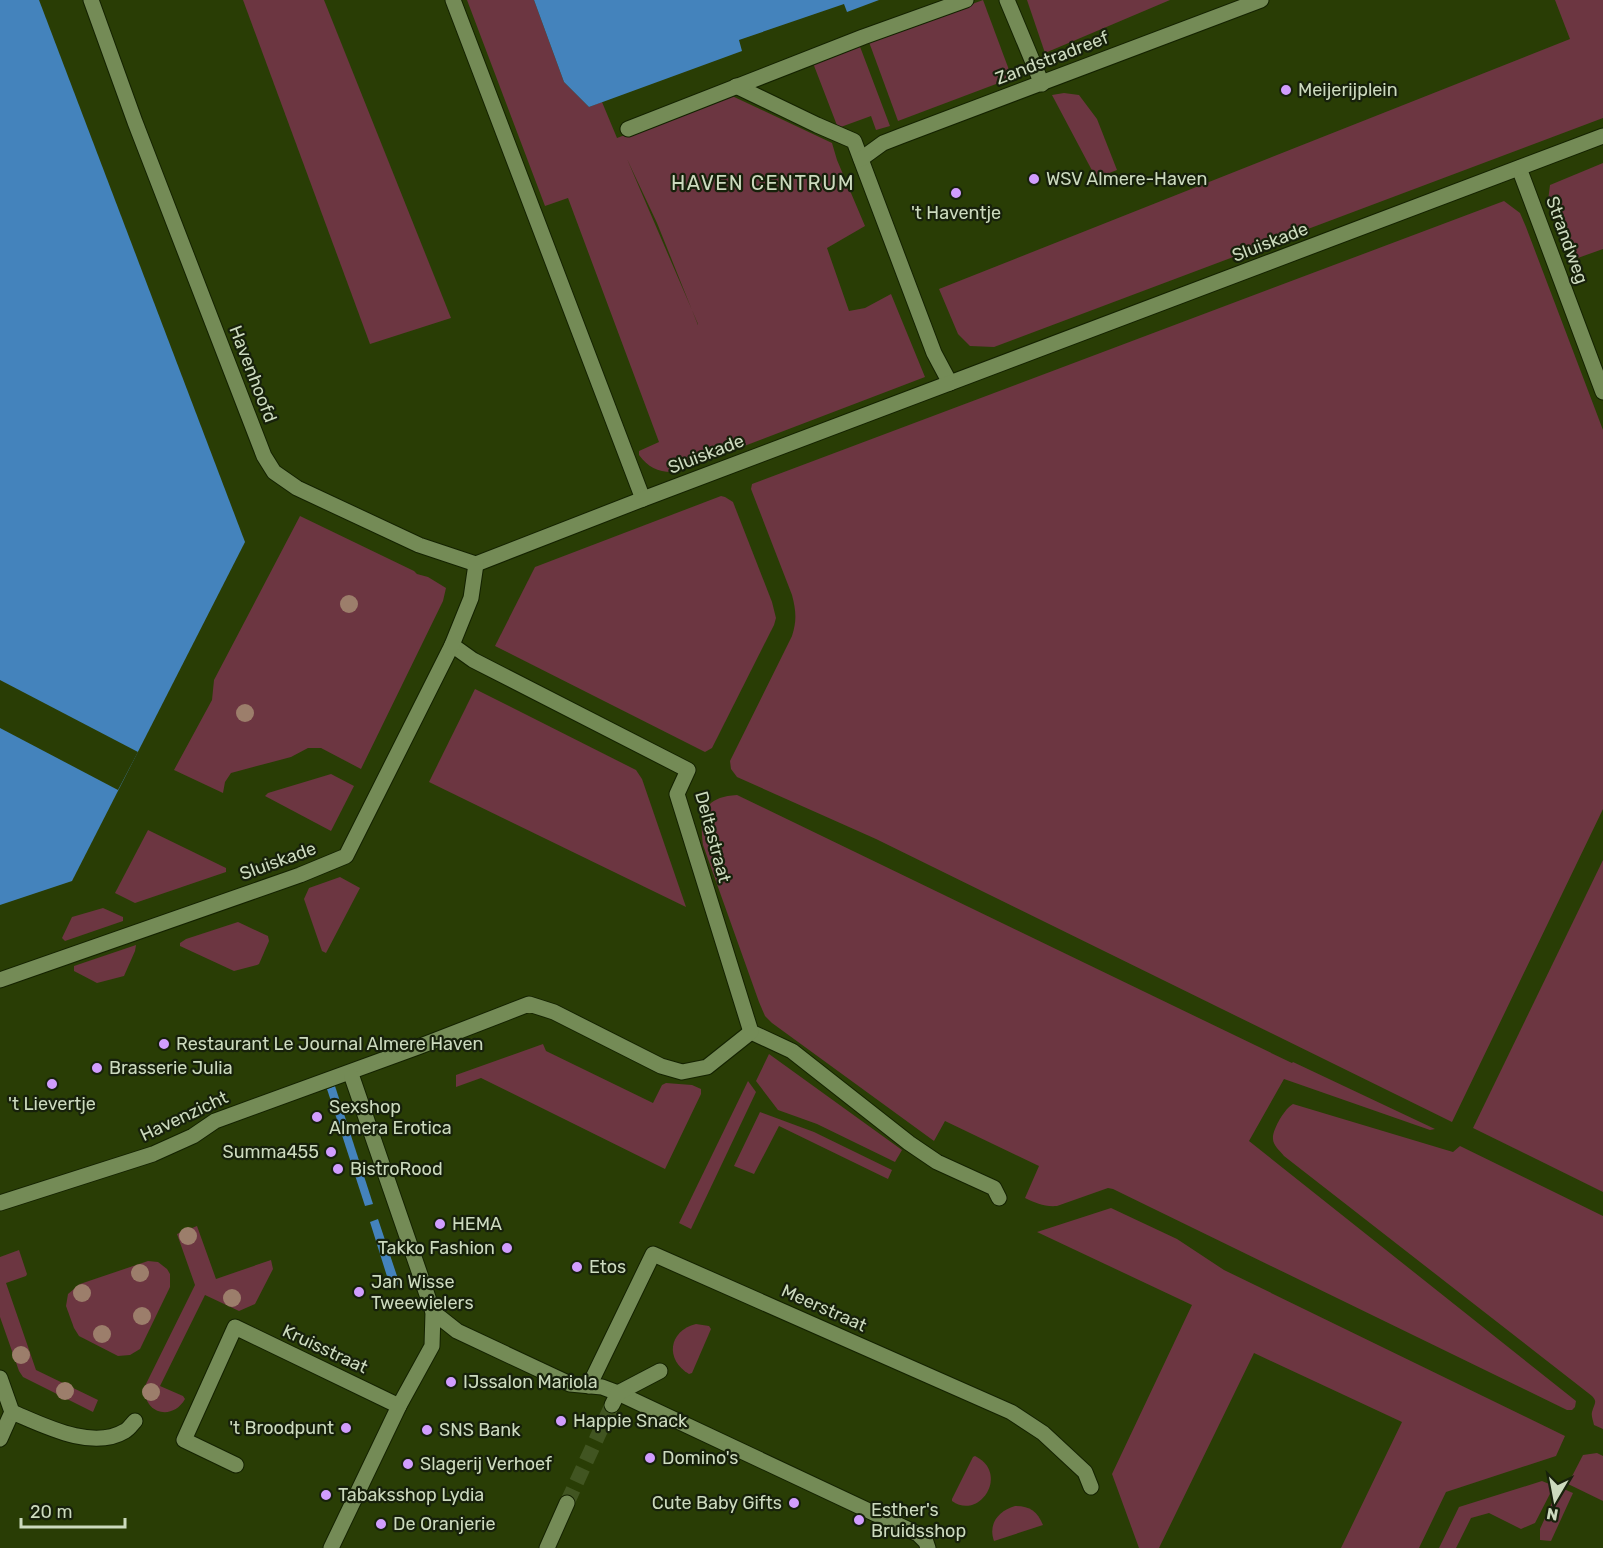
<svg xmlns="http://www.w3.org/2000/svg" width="1603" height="1548" viewBox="0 0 1603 1548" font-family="Rubik,sans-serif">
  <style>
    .green { fill: #6c3641; fill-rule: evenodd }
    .water { fill: #4483bc }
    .pier { fill: #293d05 }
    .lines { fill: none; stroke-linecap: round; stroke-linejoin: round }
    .minor-tunnel { stroke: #415521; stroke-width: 15; stroke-dasharray: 15 8; stroke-linecap: butt }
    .minor-casing { stroke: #142200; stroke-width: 17 }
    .minor { stroke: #748b56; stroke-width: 15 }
    .tree { fill: #9c7e6b }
    .poi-dot { fill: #d19dfe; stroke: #17210b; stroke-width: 2 }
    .labels { text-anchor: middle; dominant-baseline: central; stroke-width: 4.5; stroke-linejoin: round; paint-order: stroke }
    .street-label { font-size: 18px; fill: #ccdabe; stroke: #17210b }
    .poi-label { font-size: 18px; fill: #ccdabe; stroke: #17210b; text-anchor: start }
    .neighbourhood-label { font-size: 20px; letter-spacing: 1.5px; fill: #ccdabe; stroke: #17210b }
  </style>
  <rect width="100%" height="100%" fill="#293d05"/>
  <g class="green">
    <polygon points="243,0 324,0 451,318 370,344"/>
    <path d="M467,0h67l30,82 25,25 13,-5 15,36 113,-43 102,48 5,17 28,66 -38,22 22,63 16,-3 26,-14 34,83 -249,95c-17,1 -27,-4 -37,-17v-4l20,-9 -91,-244 -23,8zM627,159l30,64 41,102v-1z"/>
    <polygon points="983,0 1012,78 898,121 869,42"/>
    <polygon points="1027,0 1170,0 1045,53"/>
    <polygon points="1555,0 1603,0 1603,118 994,347 970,346 958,334 939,289 1570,39"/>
    <polygon points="859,44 890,126 876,130 871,116 838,128 813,63"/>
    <polygon points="1064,93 1079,95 1097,119 1117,170 1096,178 1052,95"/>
    <polygon points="1603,163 1603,249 1575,259 1548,201 1550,185"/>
    <path d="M1504,201l16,12 6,14 77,203v379l-151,313 -576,-283 -139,-62 -6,-8 -1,-8 62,-125c5,-15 4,-26 0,-41l-41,-106 1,-5z"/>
    <polygon points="721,496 725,497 733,502 772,602 776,618 774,625 712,748 705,752 495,646 535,567"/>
    <polygon points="300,516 414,571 417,574 428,577 446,588 443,601 361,769 321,748 308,748 291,757 231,773 225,782 223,793 174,770 212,700 214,680"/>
    <polygon points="475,689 636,770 642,779 686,907 429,782"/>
    <polygon points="331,774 354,786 331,831 265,796 268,793"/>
    <path d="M737,795l555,268 1,-1 142,67 -5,1 -146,-51 -35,62 327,260 -1,6 -3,3h-5l-454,-221 -5,-1 -51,18c-13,1 -21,-3 -32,-8l14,-32 -94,-45 -11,20 -162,-118 -7,-7 -6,-14 -56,-157c-4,-30 0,-48 34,-50z"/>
    <polygon points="148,830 226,868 226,872 135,903 115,893"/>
    <polygon points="1603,860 1603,1192 1473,1128"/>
    <polygon points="340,877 360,888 326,953 322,951 304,899 309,888"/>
    <polygon points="103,908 123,917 123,921 65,941 62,938 72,917"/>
    <polygon points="238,922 268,936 269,941 259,964 257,965 234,971 180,946 180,943 186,939"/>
    <polygon points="136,945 135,951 124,976 97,983 74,971 74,966"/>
    <polygon points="543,1044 546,1051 653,1103 662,1085 666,1083 692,1085 701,1089 701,1094 665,1169 481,1078 456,1087 456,1075"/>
    <polygon points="769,1054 902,1150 895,1162 817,1124 778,1110 756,1081"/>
    <polygon points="748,1081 756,1092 691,1229 679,1223"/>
    <path d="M1293,1104l160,48 7,-6 143,70v213l-9,-4c-1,-5 -3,-9 -2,-13 2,-8 6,-10 0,-16l-308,-240c-4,-5 -11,-11 -11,-17 -1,-9 12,-31 20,-35z"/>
    <polygon points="760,1112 814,1132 892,1170 888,1179 779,1126 754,1174 734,1166"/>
    <polygon points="1111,1208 1177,1239 1224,1270 1565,1436 1556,1456 1446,1492 1419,1548 1341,1548 1402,1422 1254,1353 1159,1548 1139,1548 1112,1474 1192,1305 1037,1232"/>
    <path d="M197,1226l19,53 55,-19 2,9 -18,35 -16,7 -34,-16 -45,91 23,10 2,3c-13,23 -43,14 -40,-13l50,-101 -18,-51z"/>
    <polygon points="19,1250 27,1274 26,1276 6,1283 36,1370 98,1400 93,1412 23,1377 19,1371 0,1317 0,1257"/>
    <polygon points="148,1261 158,1262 167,1269 170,1274 170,1287 140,1349 130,1355 118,1356 79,1336 74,1328 66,1306 68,1294 80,1284"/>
    <path d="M696,1324l13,2 2,3 -19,44 -3,1c-24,-14 -21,-43 7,-50z"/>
    <polygon points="1597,1453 1603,1456 1603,1501 1568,1484 1583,1455"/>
    <path d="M975,1456c35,17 5,65 -23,45v-2l21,-42z"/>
    <polygon points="1542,1481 1554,1486 1535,1523 1521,1529 1489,1513 1471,1518 1456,1548 1439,1548 1459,1507"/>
    <polygon points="1559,1487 1573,1493 1551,1541 1540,1540 1540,1529"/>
    <path d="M1015,1506c15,0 22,5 28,19l-49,16c-6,-17 4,-30 21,-35z"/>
  </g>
  <g class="water">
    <polygon points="0,0 39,0 245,542 72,881 0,905"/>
    <polygon points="534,0 879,0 847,12 844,4 739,40 742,51 589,107 564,82"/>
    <polygon points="335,1086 373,1204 365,1206 327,1089"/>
    <polygon points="378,1219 400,1285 390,1286 370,1222"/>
  </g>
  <polygon class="pier" points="0,680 138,752 118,790 0,728"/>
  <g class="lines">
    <polyline class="minor-tunnel" points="567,1503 612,1405"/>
    <g class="minor-casing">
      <g id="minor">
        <polyline points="91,0 135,122 264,456 274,472 297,488 419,545 476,564"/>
        <polyline points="453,0 643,499"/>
        <polyline points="1007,0 1042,84"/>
        <polyline points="736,86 817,125 854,141 934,353 950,383"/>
        <polyline points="628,129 863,37 966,0"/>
        <polyline points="861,159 883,143 901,136 1261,0"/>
        <polyline points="1519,168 1603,392"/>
        <polyline points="476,564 643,499 1603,136"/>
        <polyline points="452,645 473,660 688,770 677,794 751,1032 792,1051 909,1143 937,1162 994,1188 999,1198"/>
        <polyline points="0,980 300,875 346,856 452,645 471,598 476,564"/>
        <polyline points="0,1203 153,1154 193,1136 215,1121 418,1047 529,1004 554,1012 661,1066 682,1072 707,1067 751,1032"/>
        <polyline points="433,1312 457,1331 570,1384 602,1387 618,1393 918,1534 926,1542 928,1548"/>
        <polyline points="0,1378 12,1412 0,1439"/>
        <polyline points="589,1386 653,1254 1011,1412 1043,1433 1085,1472 1091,1487"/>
        <polyline points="612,1405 618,1393 660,1371"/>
        <path d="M12,1412c31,13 80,39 113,19 4,-2 7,-7 10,-10"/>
        <polyline points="236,1465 184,1440 235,1327 399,1406"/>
        <polyline points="331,1548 399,1406 432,1346 433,1312 352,1077"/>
        <polyline points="547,1548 567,1503"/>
      </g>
    </g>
    <use href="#minor" class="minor"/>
  </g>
  <g class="tree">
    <circle cx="349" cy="604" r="9"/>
    <circle cx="245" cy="713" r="9"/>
    <circle cx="188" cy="1236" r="9"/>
    <circle cx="140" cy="1273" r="9"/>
    <circle cx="82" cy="1293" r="9"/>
    <circle cx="232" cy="1298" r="9"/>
    <circle cx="142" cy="1316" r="9"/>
    <circle cx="102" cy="1334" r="9"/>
    <circle cx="21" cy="1355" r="9"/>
    <circle cx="65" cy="1391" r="9"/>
    <circle cx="151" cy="1392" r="9"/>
  </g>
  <g class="poi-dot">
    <circle cx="1286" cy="90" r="6"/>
    <circle cx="1034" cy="179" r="6"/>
    <circle cx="956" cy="193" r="6"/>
    <circle cx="164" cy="1044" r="6"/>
    <circle cx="97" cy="1068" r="6"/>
    <circle cx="52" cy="1084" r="6"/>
    <circle cx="317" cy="1117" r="6"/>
    <circle cx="331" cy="1152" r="6"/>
    <circle cx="338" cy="1169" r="6"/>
    <circle cx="440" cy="1224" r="6"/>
    <circle cx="507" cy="1248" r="6"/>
    <circle cx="577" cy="1267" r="6"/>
    <circle cx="359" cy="1292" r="6"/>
    <circle cx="451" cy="1382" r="6"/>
    <circle cx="561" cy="1421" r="6"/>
    <circle cx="346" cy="1428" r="6"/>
    <circle cx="427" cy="1430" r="6"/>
    <circle cx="650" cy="1458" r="6"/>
    <circle cx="408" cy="1464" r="6"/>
    <circle cx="326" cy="1495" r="6"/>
    <circle cx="794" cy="1503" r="6"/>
    <circle cx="859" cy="1520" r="6"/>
    <circle cx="381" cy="1524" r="6"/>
  </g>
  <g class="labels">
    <g class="street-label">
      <text transform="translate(1052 58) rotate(-21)">Zandstradreef</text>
      <text transform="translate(1567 240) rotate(70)">Strandweg</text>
      <text transform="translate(1270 242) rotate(-21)">Sluiskade</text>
      <text transform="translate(253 374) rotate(69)">Havenhoofd</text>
      <text transform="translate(706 454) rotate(-21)">Sluiskade</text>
      <text transform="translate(713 837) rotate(75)">Deltastraat</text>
      <text transform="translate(278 861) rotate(-20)">Sluiskade</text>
      <text transform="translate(184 1116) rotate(-25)">Havenzicht</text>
      <text transform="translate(824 1308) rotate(24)">Meerstraat</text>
      <text transform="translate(325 1349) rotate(25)">Kruisstraat</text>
    </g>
    <g class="poi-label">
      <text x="1298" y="90">Meijerijplein</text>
      <text x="1046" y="179">WSV Almere-Haven</text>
      <text x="956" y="213" text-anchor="middle">'t Haventje</text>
      <text x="176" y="1044">Restaurant Le Journal Almere Haven</text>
      <text x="109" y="1068">Brasserie Julia</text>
      <text x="52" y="1104" text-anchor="middle">'t Lievertje</text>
      <text x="329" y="1107">Sexshop<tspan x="329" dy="21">Almera Erotica</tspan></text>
      <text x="319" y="1152" text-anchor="end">Summa455</text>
      <text x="350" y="1169">BistroRood</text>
      <text x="452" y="1224">HEMA</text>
      <text x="495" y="1248" text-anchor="end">Takko Fashion</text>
      <text x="589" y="1267">Etos</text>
      <text x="371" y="1282">Jan Wisse<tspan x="371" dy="21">Tweewielers</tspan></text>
      <text x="463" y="1382">IJssalon Mariola</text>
      <text x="573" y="1421">Happie Snack</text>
      <text x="334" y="1428" text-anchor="end">'t Broodpunt</text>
      <text x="439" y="1430">SNS Bank</text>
      <text x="662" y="1458">Domino's</text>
      <text x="420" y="1464">Slagerij Verhoef</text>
      <text x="338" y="1495">Tabaksshop Lydia</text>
      <text x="782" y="1503" text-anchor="end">Cute Baby Gifts</text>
      <text x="871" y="1510">Esther's<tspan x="871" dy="21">Bruidsshop</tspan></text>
      <text x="393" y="1524">De Oranjerie</text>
    </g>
    <g class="neighbourhood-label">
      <text x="763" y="183">HAVEN CENTRUM</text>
    </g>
  </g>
  <g transform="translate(1555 1500) rotate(190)" stroke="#17210b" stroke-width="4.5" paint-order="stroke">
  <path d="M0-4.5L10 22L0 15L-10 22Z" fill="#ccdabe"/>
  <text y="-9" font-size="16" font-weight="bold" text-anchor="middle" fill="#ccdabe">N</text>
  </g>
  <path d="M21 1518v9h104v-9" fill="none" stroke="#ccdabe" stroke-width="3"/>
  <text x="30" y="1518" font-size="18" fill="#ccdabe" stroke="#17210b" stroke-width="4.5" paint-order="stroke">20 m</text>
</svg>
